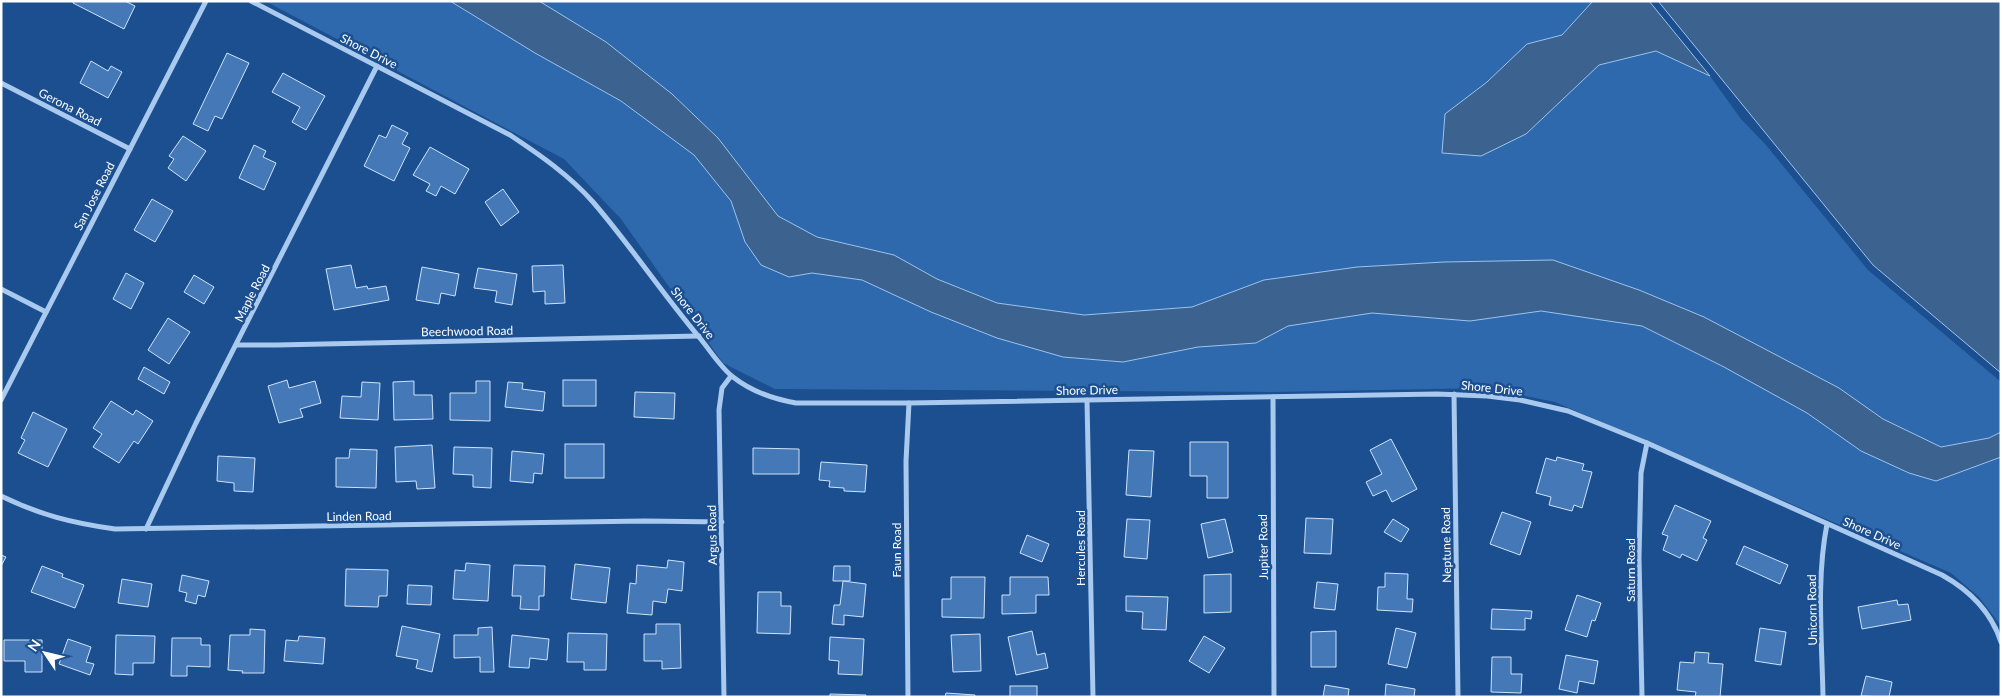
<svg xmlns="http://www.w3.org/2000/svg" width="2002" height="698" viewBox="0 0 2002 698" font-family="Lato,sans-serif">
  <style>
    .green { fill: #2e69ad }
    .water { fill: #3c6290; stroke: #9cc4f0 }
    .building { fill: #4478b7; stroke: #cfe3fa }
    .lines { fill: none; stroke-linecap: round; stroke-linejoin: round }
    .street { stroke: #a9c9ee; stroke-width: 5 }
    .labels { text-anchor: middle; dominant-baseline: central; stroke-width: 5; stroke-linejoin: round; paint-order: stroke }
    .street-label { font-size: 12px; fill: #fff; stroke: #1b4f8f }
  </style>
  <rect width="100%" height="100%" fill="#1b4f8f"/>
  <g class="green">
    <polygon points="265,1 450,1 535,53 621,101 694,155 731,201 745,242 789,277 811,273 862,280 931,312 997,338 1063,357 1123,362 1198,347 1255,343 1288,326 1372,313 1470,321 1541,311 1642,326 1724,367 1807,413 1861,451 1909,473 1936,481 2001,457 2001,626 1979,597 1951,573 1555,402 1485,388 1272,392 775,389 723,363 621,219 564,159"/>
    <polygon points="539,1 1593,1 1562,35 1527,44 1487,82 1445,114 1526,134 1598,65 1656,51 1710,76 1741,119 1766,145 1868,270 2001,382 2001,432 1989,438 1941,447 1883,419 1839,388 1704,317 1639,290 1553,260 1444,262 1357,267 1264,280 1192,307 1084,315 997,303 937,279 894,255 817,237 778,216 718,138 672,94 606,42"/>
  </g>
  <g class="water">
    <polygon points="450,1 539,1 606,42 672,94 718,138 778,216 817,237 894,255 937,279 997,303 1084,315 1192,307 1264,280 1357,267 1444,262 1553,260 1639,290 1704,317 1839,388 1883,419 1941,447 1989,438 2001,432 2001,457 1936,481 1909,473 1861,451 1807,413 1724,367 1642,326 1541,311 1470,321 1372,313 1288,326 1256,343 1198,347 1123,362 1063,357 997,338 931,312 862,280 812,273 789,277 761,265 745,242 731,201 694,155 621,101 535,53"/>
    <polygon points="1593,1 1649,1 1710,76 1656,51 1599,65 1526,134 1481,156 1442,153 1445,114 1487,82 1527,44 1562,35"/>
    <polygon points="1658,1 2001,1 2001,373 1873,265"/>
  </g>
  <g class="building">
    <polygon points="73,1 125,1 135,6 124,29 73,3"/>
    <polygon points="227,53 249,63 222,119 215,116 208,131 193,124"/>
    <polygon points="91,61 108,71 111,66 122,72 108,98 80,83"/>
    <polygon points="283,73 325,96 306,130 292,122 300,107 272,92"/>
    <polygon points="392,125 408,133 402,144 410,148 394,181 364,166 379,135 386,138"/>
    <polygon points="183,136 206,151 186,181 168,168 174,159 169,156"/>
    <polygon points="254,145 266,151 263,157 276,163 264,190 239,178"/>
    <polygon points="430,147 469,169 455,194 441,186 436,196 426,191 430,184 413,175"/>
    <polygon points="503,189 519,212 501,226 485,202"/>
    <polygon points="152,199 173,211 155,242 134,230"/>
    <polygon points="351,265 356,288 367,286 368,289 386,286 389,300 334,310 326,269"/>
    <polygon points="563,265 565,303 545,304 545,291 533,292 532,266"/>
    <polygon points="422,267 459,274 455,296 441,293 439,304 416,300"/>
    <polygon points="478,268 517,274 512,305 495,302 497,291 474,288"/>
    <polygon points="126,273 144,283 131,309 113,299"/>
    <polygon points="194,275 214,287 204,304 184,292"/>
    <polygon points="168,318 190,332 169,364 148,350"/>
    <polygon points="144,367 170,382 164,394 138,379"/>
    <polygon points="287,380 289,388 315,381 321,403 300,409 303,417 279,423 268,386"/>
    <rect x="563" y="380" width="33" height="26"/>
    <polygon points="414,381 414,395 432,395 433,419 394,420 393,382"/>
    <polygon points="476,381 490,381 490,421 450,420 450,393 476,393"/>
    <polygon points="362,382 380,383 378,420 340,418 342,396 361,397"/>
    <polygon points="508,382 523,383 522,389 545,392 543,411 505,407"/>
    <polygon points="635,392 675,393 674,419 634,417"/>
    <polygon points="111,401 133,415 136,410 153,421 138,444 134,441 119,463 93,447 102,434 93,428"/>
    <polygon points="33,412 67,429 48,467 18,453 25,440 21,438"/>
    <polygon points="1391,439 1417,489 1392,502 1386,490 1373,496 1366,482 1382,474 1370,450"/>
    <polygon points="1190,442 1228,442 1228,498 1207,498 1207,476 1190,476"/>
    <rect x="565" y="444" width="39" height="34"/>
    <polygon points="432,445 435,488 417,489 416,481 396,482 395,447"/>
    <polygon points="454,447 492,448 491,488 473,487 473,475 453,474"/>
    <polygon points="753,448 799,449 799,474 753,474"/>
    <polygon points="350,449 377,450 376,488 336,487 336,458 349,458"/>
    <polygon points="1129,450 1154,451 1151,497 1126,495"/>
    <polygon points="512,451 544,454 542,474 534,473 533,483 510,481"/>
    <polygon points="218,456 255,458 253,492 234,491 234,483 217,481"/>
    <polygon points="1557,457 1584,464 1582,470 1592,472 1582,508 1574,505 1572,511 1549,505 1551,497 1536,493 1546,458 1556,461"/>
    <polygon points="821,462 867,465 865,492 844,491 844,488 829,487 830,481 819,480"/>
    <polygon points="1675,505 1711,521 1703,538 1707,540 1697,561 1682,554 1680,558 1663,550 1668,536 1662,534"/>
    <polygon points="1502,512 1531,522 1520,555 1490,544"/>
    <polygon points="1306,518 1333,519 1331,554 1304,553"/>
    <polygon points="1127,519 1150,520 1147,559 1124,557"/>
    <polygon points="1225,519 1233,552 1208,558 1201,524"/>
    <polygon points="1393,519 1409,529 1401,542 1384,532"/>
    <polygon points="1027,535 1049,544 1042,562 1020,553"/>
    <polygon points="1744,546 1788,565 1780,584 1736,564"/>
    <polygon points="1,555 6,557 1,566"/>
    <polygon points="668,560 684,562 682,591 668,589 666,603 653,601 652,615 627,613 630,583 636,584 637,565 667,568"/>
    <polygon points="466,563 490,565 488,601 453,599 455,570 465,571"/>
    <polygon points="575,564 610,568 606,603 571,599"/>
    <polygon points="514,565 545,566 544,596 539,596 539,610 520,609 521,596 512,596"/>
    <polygon points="42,566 63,574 62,577 84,585 75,608 31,592"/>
    <polygon points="834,566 850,566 850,581 833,581"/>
    <polygon points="346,569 388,570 387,596 379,596 378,607 345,606"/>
    <polygon points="1385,573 1408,574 1407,599 1413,599 1412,612 1377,610 1378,587 1385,587"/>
    <polygon points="1231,574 1231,612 1204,613 1204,575"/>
    <polygon points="182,575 209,581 205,597 198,595 196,604 185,601 187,593 179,591"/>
    <polygon points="951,577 985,577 984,618 942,617 942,599 951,599"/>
    <polygon points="1010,577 1048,577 1049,595 1036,595 1036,613 1002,614 1002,595 1010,595"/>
    <polygon points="122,579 152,584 148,607 118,603"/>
    <polygon points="843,581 866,584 863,617 844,615 844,625 832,624 834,605 840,605"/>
    <polygon points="1317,582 1338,584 1335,610 1314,608"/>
    <polygon points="408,585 432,586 431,605 407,604"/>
    <polygon points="758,592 781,592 781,606 791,606 790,634 757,633"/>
    <polygon points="1577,595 1601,603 1595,621 1592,620 1587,637 1565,630"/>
    <polygon points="1126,596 1168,597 1166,630 1142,629 1143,612 1126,611"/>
    <polygon points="1897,600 1898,605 1908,604 1911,620 1862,629 1858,607"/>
    <polygon points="1492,609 1532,611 1531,619 1525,618 1525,630 1491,629"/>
    <polygon points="656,624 680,624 681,668 662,669 662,661 644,661 644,634 656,634"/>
    <polygon points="402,626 440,634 432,672 416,668 418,660 396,656"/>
    <polygon points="492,627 494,672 480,672 480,657 454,658 454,635 478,635 478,628"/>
    <polygon points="1396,628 1416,633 1407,668 1388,664"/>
    <polygon points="1760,628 1786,632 1781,665 1755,661"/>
    <polygon points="250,629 265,630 264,673 242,673 243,671 228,670 230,635 250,635"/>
    <polygon points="1032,631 1037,655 1045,653 1048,668 1016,675 1008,637"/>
    <polygon points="1336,631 1336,667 1311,667 1311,632"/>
    <polygon points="568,633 607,634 606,670 584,670 584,662 567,662"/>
    <polygon points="980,634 981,671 953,672 951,635"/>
    <polygon points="116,635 155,636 154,663 133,663 133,675 115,674"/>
    <polygon points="512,635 549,639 547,660 530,658 529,668 509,667"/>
    <polygon points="299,636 325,638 323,664 284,661 286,640 298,641"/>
    <polygon points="1204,636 1225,648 1209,673 1189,661"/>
    <polygon points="830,637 864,639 862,675 838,674 839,661 829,660"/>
    <polygon points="172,638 201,638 201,645 210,645 210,667 187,666 187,676 171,676"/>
    <polygon points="68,639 91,647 86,662 94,664 90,675 59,664"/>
    <polygon points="4,640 42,640 42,672 25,672 25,661 4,661"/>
    <polygon points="1695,652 1709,653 1708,663 1723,664 1720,697 1695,697 1696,692 1677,690 1680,662 1694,663"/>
    <polygon points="1566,655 1598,661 1594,684 1579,681 1577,693 1559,689"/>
    <polygon points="1492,657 1511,657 1511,674 1522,674 1521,693 1491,692"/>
    <polygon points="1866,676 1892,682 1889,697 1861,696"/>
    <polygon points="1386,684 1415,689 1414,697 1385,697"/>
    <polygon points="1325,685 1349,689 1348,697 1323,697"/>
    <rect x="1010" y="686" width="27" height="11"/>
    <polygon points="946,693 975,695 975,697 945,697"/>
    <polygon points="830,694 866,695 865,697 830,697"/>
  </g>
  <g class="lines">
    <g class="street">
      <path d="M251,1l259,134c30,20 59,40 83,67 37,43 69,91 106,135 11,13 21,30 34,40 19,15 40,22 63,26h113l528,-9 50,2 33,4 48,11 79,32 295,132c27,15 49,36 59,67"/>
      <polyline points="1,83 130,149"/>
      <polyline points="1,289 46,312"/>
      <polyline points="237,345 277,345 699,336"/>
      <polyline points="1454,394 1458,697"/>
      <polyline points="1273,397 1274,697"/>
      <polyline points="1,400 206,1"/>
      <polyline points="1087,400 1093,697"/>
      <path d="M1,496c39,19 71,27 114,33l530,-8 77,1"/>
      <polyline points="146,529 196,423 377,66"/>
      <polyline points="724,697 719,410 722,388 731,376"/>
      <polyline points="908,697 906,461 909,403"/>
      <polyline points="1642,697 1639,558 1641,473 1647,443"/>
      <path d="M1823,697c-1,-57 -7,-117 4,-173"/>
    </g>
  </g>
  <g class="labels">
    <g class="street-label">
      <text transform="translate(369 51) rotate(27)">Shore Drive</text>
      <text transform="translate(70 107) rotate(27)">Gerona Road</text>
      <text transform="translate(94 196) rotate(-63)">San Jose Road</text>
      <text transform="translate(252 293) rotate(-63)">Maple Road</text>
      <text transform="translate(693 313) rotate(52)">Shore Drive</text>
      <text transform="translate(467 331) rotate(-1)">Beechwood Road</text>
      <text transform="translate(1492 388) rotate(6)">Shore Drive</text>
      <text transform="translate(1087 390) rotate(-1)">Shore Drive</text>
      <text transform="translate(359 516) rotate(-1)">Linden Road</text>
      <text transform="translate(1872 533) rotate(24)">Shore Drive</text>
      <text transform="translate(712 535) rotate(-91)">Argus Road</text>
      <text transform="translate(1446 545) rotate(-91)">Neptune Road</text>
      <text transform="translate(1263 547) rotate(-91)">Jupiter Road</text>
      <text transform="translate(1080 548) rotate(-90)">Hercules Road</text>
      <text transform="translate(896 550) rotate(-90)">Faun Road</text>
      <text transform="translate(1630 570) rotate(-90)">Saturn Road</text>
      <text transform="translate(1812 610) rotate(-91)">Unicorn Road</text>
    </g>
  </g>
  <rect width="2002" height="698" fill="none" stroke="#ffffff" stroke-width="5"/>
  <g transform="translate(45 653) rotate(305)" stroke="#1b4f8f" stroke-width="4" paint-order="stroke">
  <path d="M0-4L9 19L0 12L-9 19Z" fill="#ffffff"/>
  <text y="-8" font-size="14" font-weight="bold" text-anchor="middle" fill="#ffffff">N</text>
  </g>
</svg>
